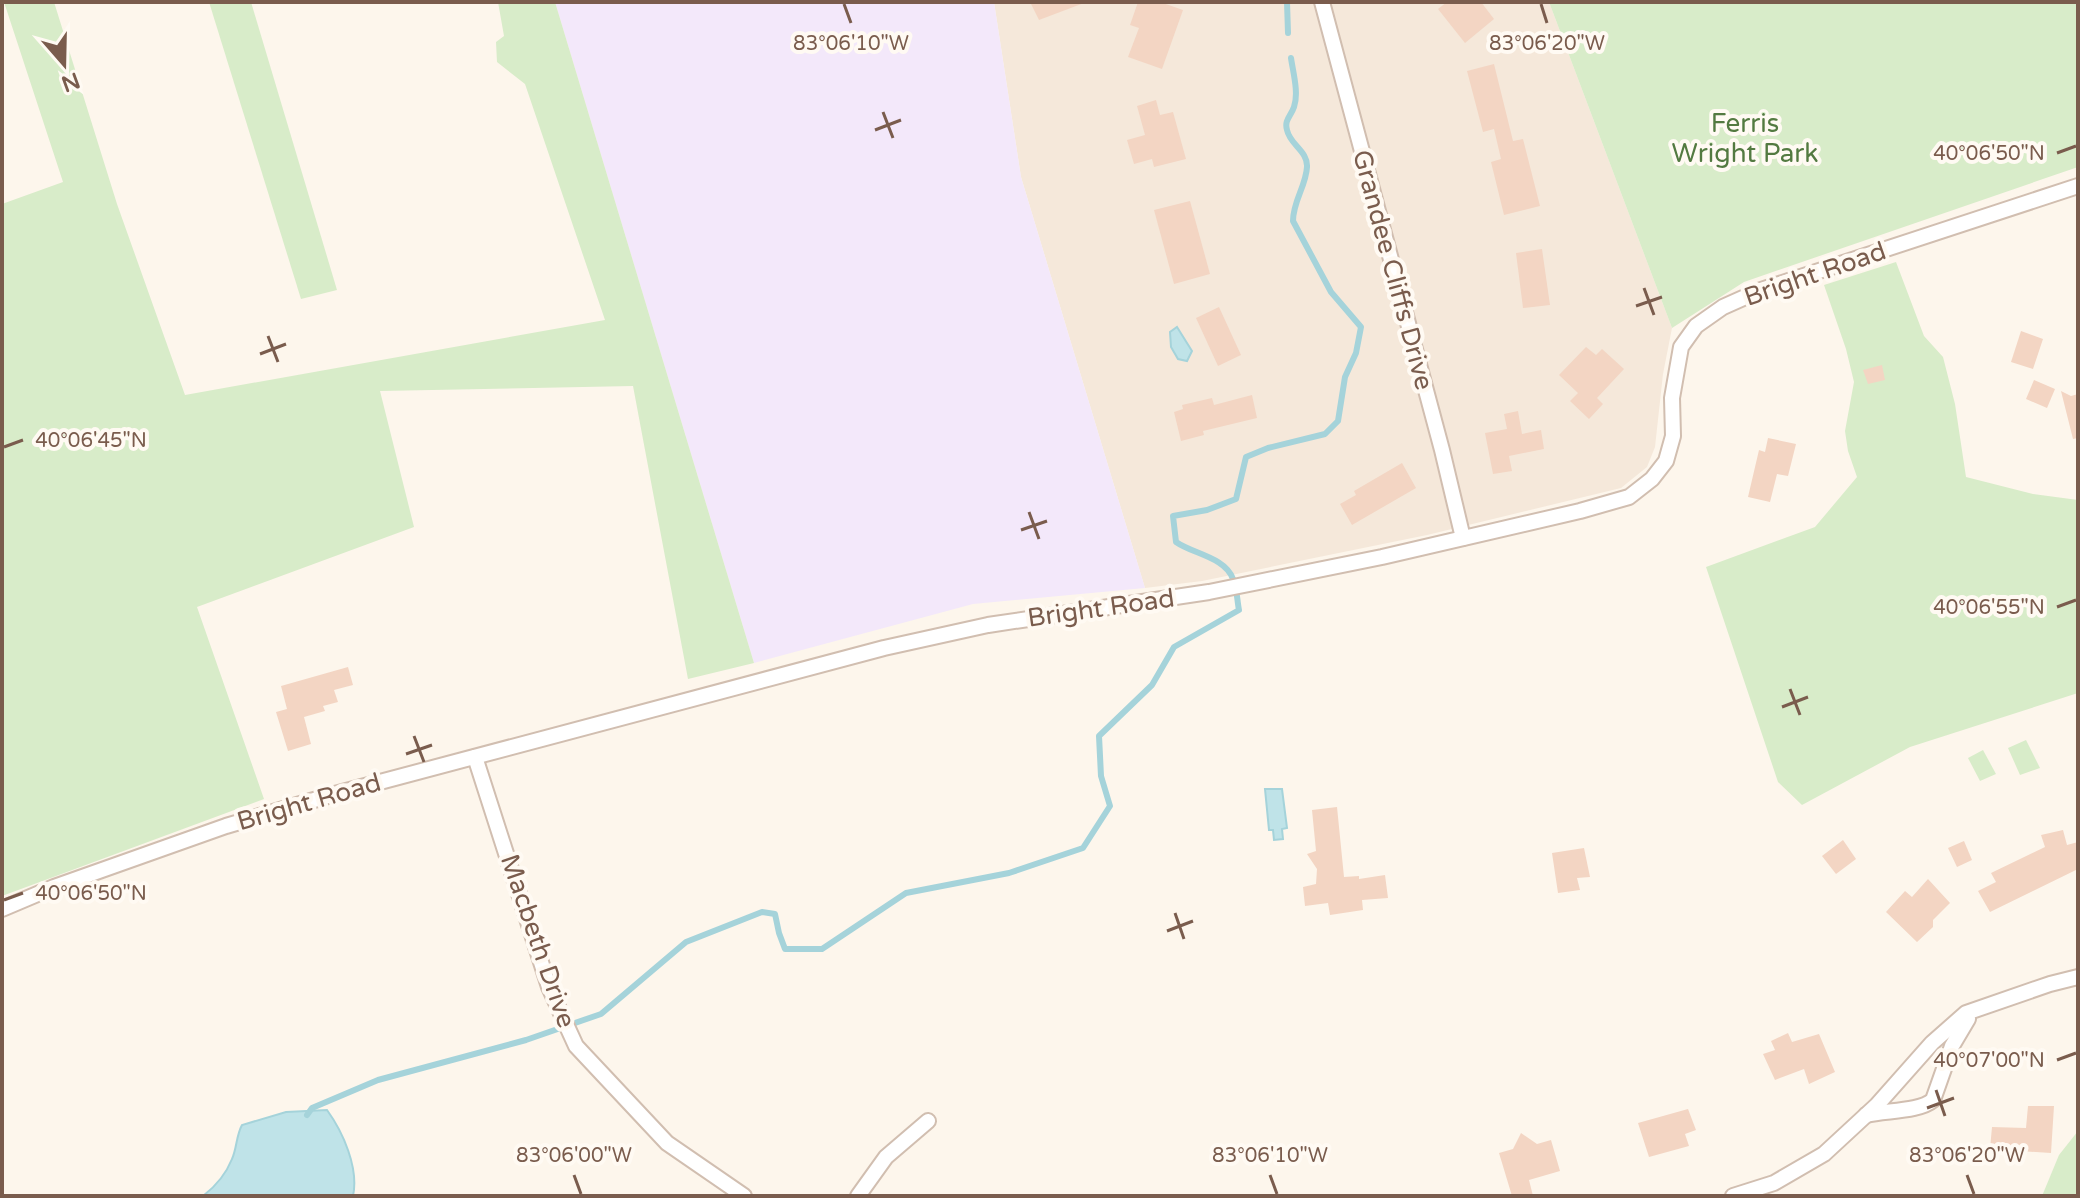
<svg xmlns="http://www.w3.org/2000/svg" width="2080" height="1198" viewBox="0 0 2080 1198" font-family="'Varela Round',sans-serif">
  <style>
    .residential { fill: #f5e8da }
    .education { fill: #f3e8fa }
    .green { fill: #d8ecc9 }
    .water { fill: #bfe3e8; stroke: #a5d3da; stroke-width: 2 }
    .lines { fill: none; stroke-linecap: round; stroke-linejoin: round }
    .stream { stroke: #a5d3da; stroke-width: 6 }
    .building { fill: #f3d5c3 }
    .minor-casing { stroke: #d1beb0; stroke-width: 18 }
    .minor { stroke: #fff; stroke-width: 14 }
    .ticks { fill: none; stroke: #7a5c4d; stroke-width: 3 }
    .labels { text-anchor: middle; dominant-baseline: central; stroke-width: 8; stroke-linejoin: round; paint-order: stroke }
    .park-label { font-size: 26px; fill: #537a41; stroke: #fffaf3 }
    .street-label { font-size: 26px; fill: #7a5c4d; stroke: #fffaf3 }
    .ticks-label { font-size: 20px; text-anchor: middle; fill: #7a5c4d; stroke: #fffaf3; stroke-width: 8; stroke-linejoin: round; paint-order: stroke }
  </style>
  <rect width="100%" height="100%" fill="#fdf6ec"/>
  <polygon class="residential" points="994,2 1549,2 1672,328 1663,374 1655,447 1647,467 1621,488 1427,535 1202,581 1145,588 1021,177"/>
  <polygon class="education" points="555,2 994,2 1021,177 1145,588 973,604 754,663"/>
  <g class="green">
    <polygon points="4,2 54,2 117,204 185,395 605,320 525,84 497,62 496,42 504,36 498,2 555,2 754,663 688,679 633,386 380,391 414,527 197,607 264,799 2,896 2,204 63,182"/>
    <polygon points="209,2 251,2 337,290 301,299"/>
    <polygon points="1549,2 2078,2 2078,167 1744,282 1672,328"/>
    <polygon points="1896,262 1924,336 1943,357 1955,404 1966,477 2033,494 2078,500 2078,693 1910,747 1802,805 1778,782 1706,567 1815,527 1857,477 1848,451 1845,431 1854,382 1846,349 1824,285"/>
    <polygon points="2026,740 2040,768 2020,775 2008,748"/>
    <polygon points="1983,750 1996,774 1980,781 1968,758"/>
    <polygon points="2078,1131 2078,1196 2042,1196 2059,1155"/>
  </g>
  <g class="water">
    <polygon points="1177,327 1192,351 1187,361 1178,359 1171,347 1170,332"/>
    <polygon points="1265,789 1282,789 1287,828 1282,829 1283,839 1274,840 1273,830 1269,830"/>
    <path d="M327,1110c16,22 32,58 26,86h-150c13,-10 23,-22 29,-37 5,-11 4,-23 10,-34l44,-13z"/>
  </g>
  <g class="lines">
    <g class="stream">
      <polyline points="1287,2 1288,33"/>
      <path d="M307,1115l5,-7 66,-28 148,-40 75,-26 85,-72 76,-30 13,2 4,19 6,16h37l84,-56 103,-20 74,-25 27,-42 -9,-30 -2,-40 53,-51 22,-38 65,-37c-2,-10 -2,-22 -6,-31 -8,-22 -40,-25 -57,-37l-3,-26 34,-6 29,-11 10,-42 22,-9 57,-14 13,-13 7,-44 11,-24 5,-26 -30,-35 -38,-71c0,-20 13,-35 14,-54 1,-16 -17,-22 -20,-37 -3,-10 4,-14 7,-23 5,-14 -1,-35 -3,-49"/>
    </g>
  </g>
  <g class="building">
    <polygon points="1030,2 1083,2 1084,3 1039,20"/>
    <polygon points="1138,2 1160,2 1183,10 1162,69 1128,57 1139,28 1130,25"/>
    <polygon points="1447,2 1481,2 1494,19 1465,43 1438,9"/>
    <polygon points="1494,64 1513,141 1523,139 1540,206 1504,215 1491,162 1501,159 1494,129 1483,132 1467,71"/>
    <polygon points="1156,100 1160,115 1173,112 1186,159 1154,167 1152,159 1134,164 1127,140 1145,135 1137,106"/>
    <polygon points="1190,201 1210,274 1174,284 1154,210"/>
    <polygon points="1542,249 1550,305 1523,308 1516,253"/>
    <polygon points="1219,307 1241,355 1218,366 1196,318"/>
    <polygon points="2021,331 2043,339 2033,369 2011,362"/>
    <polygon points="1586,347 1596,355 1602,349 1624,369 1597,398 1603,404 1589,419 1570,401 1578,393 1559,375"/>
    <polygon points="1882,365 1885,380 1868,384 1863,370"/>
    <polygon points="2034,380 2055,389 2047,408 2026,399"/>
    <polygon points="2061,391 2071,396 2078,394 2078,438 2073,439"/>
    <polygon points="1252,395 1257,418 1203,431 1204,435 1181,441 1174,412 1183,409 1182,405 1212,398 1214,405"/>
    <polygon points="1518,411 1522,434 1541,430 1544,449 1509,456 1512,471 1493,474 1485,433 1507,429 1504,414"/>
    <polygon points="1768,438 1796,444 1788,476 1777,474 1770,502 1748,497 1759,450 1765,452"/>
    <polygon points="1402,463 1416,488 1352,525 1340,504 1356,495 1354,491"/>
    <polygon points="348,667 353,685 334,690 338,702 323,706 325,711 304,717 311,744 288,751 276,712 287,709 281,686"/>
    <polygon points="1337,807 1344,877 1359,876 1359,879 1385,875 1388,898 1362,900 1363,910 1330,915 1328,903 1305,906 1303,887 1316,884 1317,869 1307,854 1316,851 1312,810"/>
    <polygon points="2063,830 2067,845 2078,842 2078,869 1990,912 1978,891 1996,882 1991,873 2045,847 2041,835"/>
    <polygon points="1843,840 1856,859 1836,874 1822,856"/>
    <polygon points="1964,841 1972,860 1957,867 1948,848"/>
    <polygon points="1584,848 1590,877 1577,878 1580,890 1558,893 1552,853"/>
    <polygon points="1928,879 1950,903 1933,920 1933,927 1917,942 1886,912 1905,891 1912,897"/>
    <polygon points="1788,1033 1792,1042 1819,1034 1835,1072 1809,1084 1804,1069 1775,1080 1763,1054 1775,1050 1771,1041"/>
    <polygon points="2028,1106 2054,1106 2051,1153 1990,1149 1992,1127 2026,1128"/>
    <polygon points="1688,1109 1696,1130 1685,1134 1689,1146 1649,1157 1638,1123"/>
    <polygon points="1521,1133 1537,1144 1551,1140 1560,1171 1529,1180 1533,1196 1512,1196 1499,1153 1513,1149"/>
  </g>
  <g class="lines">
    <g class="minor-casing">
      <g id="minor">
        <polyline points="1322,2 1442,450 1463,538"/>
        <polyline points="475,757 549,987 576,1046 667,1143 744,1196"/>
        <polyline points="2,909 54,887 226,826 331,795 884,648 988,625 1209,592 1382,557 1580,511 1629,497 1652,479 1666,461 1673,436 1672,398 1681,347 1696,326 1723,307 1761,290 2078,186"/>
        <path d="M1866,1115c19,-5 53,-3 67,-15l19,-54 16,-27"/>
        <polyline points="858,1196 886,1157 928,1121"/>
        <polyline points="1733,1196 1774,1183 1824,1154 1877,1105 1932,1043 1966,1013 2050,984 2078,977"/>
      </g>
    </g>
    <use href="#minor" class="minor"/>
  </g>
  <path class="ticks" d="M844,4l7,19M1541,4l6,19M883,112l10,26M875,130l26,-10M2057,153l19,-7M1644,288l10,27M1636,306l26,-9M268,336l10,26M260,354l26,-10M4,447l19,-7M1029,512l10,27M1021,530l26,-9M2057,607l19,-7M1790,689l10,26M1782,707l26,-10M414,736l10,26M406,754l26,-9M4,900l19,-7M1175,913l9,26M1167,931l26,-10M2057,1060l19,-7M1936,1090l9,26M1927,1108l27,-10M574,1175l7,19M1270,1175l7,19M1967,1175l7,19"/>
  <g class="labels">
    <g class="park-label">
      <text x="1745" y="123">Ferris<tspan x="1745" dy="30">Wright Park</tspan></text>
    </g>
    <g class="street-label">
      <text transform="translate(1393 270) rotate(75)">Grandee Cliffs Drive</text>
      <text transform="translate(1815 274) rotate(-19)">Bright Road</text>
      <text transform="translate(1101 608) rotate(-8)">Bright Road</text>
      <text transform="translate(309 802) rotate(-16)">Bright Road</text>
      <text transform="translate(538 941) rotate(71)">Macbeth Drive</text>
    </g>
  </g>
  <g class="ticks-label">
    <text x="851" y="50">83°06'10"W</text>
    <text x="1547" y="50">83°06'20"W</text>
    <text x="1989" y="160">40°06'50"N</text>
    <text x="91" y="447">40°06'45"N</text>
    <text x="1989" y="614">40°06'55"N</text>
    <text x="91" y="900">40°06'50"N</text>
    <text x="1989" y="1067">40°07'00"N</text>
    <text x="574" y="1162">83°06'00"W</text>
    <text x="1270" y="1162">83°06'10"W</text>
    <text x="1967" y="1162">83°06'20"W</text>
  </g>
  <rect width="2080" height="1198" fill="none" stroke="#7a5c4d" stroke-width="8"/>
  <g transform="translate(64 64) rotate(160)" stroke="#fffaf3" stroke-width="6" paint-order="stroke">
  <path d="M0-6L14 30L0 20L-14 30Z" fill="#7a5c4d"/>
  <text y="-12" font-size="22" font-weight="bold" text-anchor="middle" fill="#7a5c4d">N</text>
  </g>
</svg>
